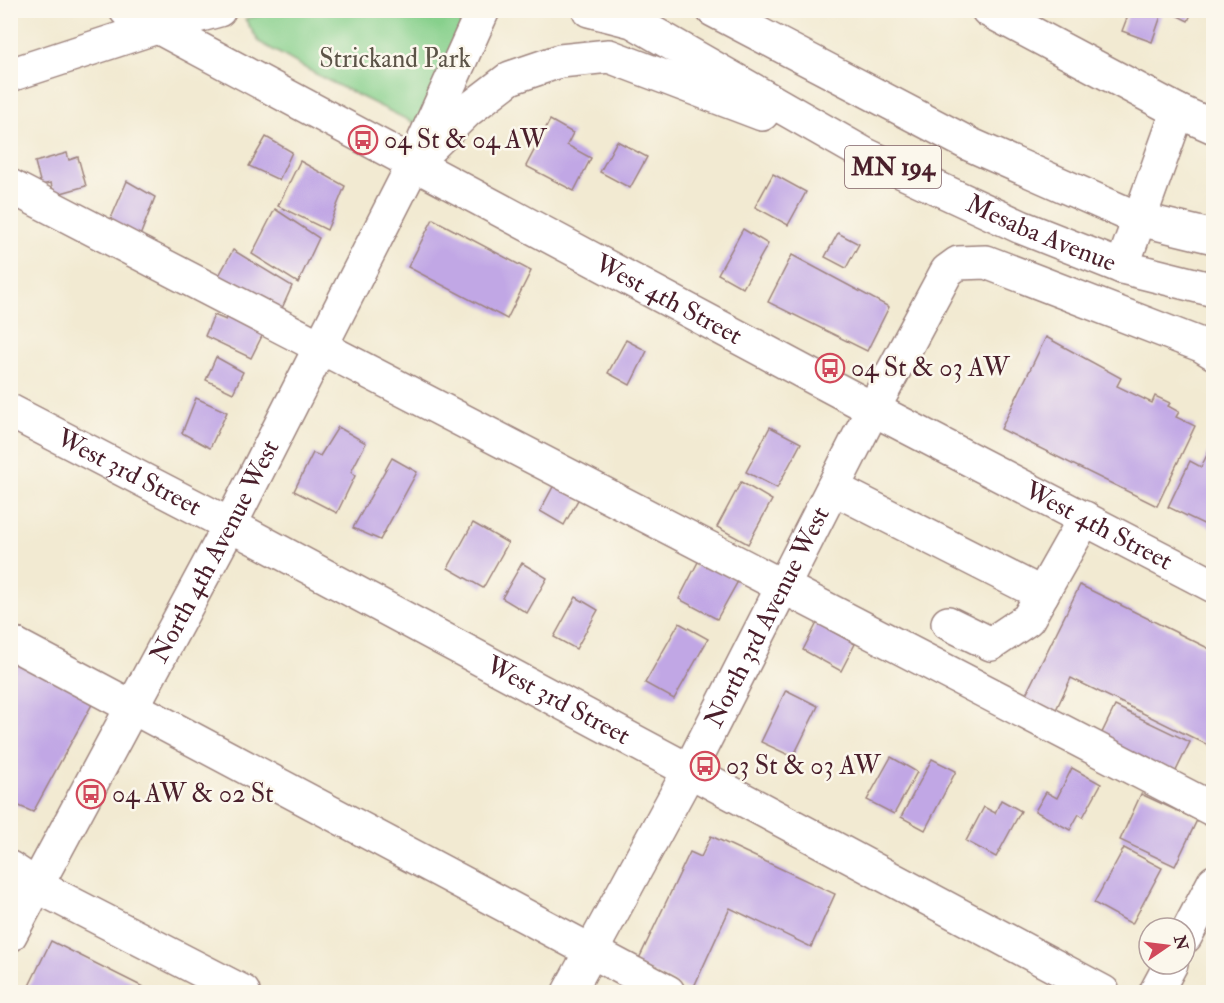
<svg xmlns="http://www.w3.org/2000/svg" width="1224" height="1003" viewBox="0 0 1224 1003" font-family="'IM FELL Double Pica',serif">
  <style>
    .green { fill: #87d08c; stroke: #68785c; stroke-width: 1.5 }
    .building { fill: #c1a7e5 }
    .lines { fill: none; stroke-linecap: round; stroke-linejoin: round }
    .minor-casing { stroke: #9e847e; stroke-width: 36 }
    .highway-casing { stroke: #9e847e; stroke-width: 36 }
    .minor { stroke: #fff; stroke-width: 33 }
    .highway { stroke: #fff; stroke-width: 33 }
    .labels { text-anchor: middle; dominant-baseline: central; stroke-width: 5; stroke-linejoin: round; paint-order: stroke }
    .shield { fill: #fbf7ec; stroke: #7f6065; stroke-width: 1.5 }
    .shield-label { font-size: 24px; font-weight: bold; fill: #4a1f2b }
    .park-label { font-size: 26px; fill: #5c5448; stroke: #fbf7ec }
    .poi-label { font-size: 26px; fill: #4a1f2b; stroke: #fbf7ec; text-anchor: start }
    .street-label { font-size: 26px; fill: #4a1f2b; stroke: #fbf7ec }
  </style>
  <rect width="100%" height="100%" fill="#fbf7ec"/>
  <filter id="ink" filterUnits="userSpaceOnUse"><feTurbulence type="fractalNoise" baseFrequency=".0167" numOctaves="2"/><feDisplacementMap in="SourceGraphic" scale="12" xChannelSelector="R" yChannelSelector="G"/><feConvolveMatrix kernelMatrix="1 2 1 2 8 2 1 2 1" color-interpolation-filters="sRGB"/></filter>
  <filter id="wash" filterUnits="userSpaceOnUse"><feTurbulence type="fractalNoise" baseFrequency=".008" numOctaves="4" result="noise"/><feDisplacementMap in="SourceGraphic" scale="24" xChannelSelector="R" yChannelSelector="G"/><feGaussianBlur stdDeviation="1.35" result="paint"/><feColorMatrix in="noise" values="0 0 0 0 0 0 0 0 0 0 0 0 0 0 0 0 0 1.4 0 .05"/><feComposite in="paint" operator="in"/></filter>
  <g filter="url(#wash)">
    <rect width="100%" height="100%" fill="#f2ead2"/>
    <polygon class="green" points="281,10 461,10 465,25 418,125 323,78 259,42 245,19"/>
    <g id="blocks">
      <g class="building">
        <polygon points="1130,10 1163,10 1152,42 1122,31"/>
        <polygon points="1166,10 1193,10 1188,21"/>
        <polygon points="550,120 573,133 567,145 591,158 574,191 526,166"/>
        <polygon points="266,137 292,152 279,180 249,166"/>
        <polygon points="617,141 647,157 630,188 600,172"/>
        <polygon points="67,153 69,160 78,157 86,186 54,195 51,183 41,185 35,162"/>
        <polygon points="300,161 345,186 327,230 278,206"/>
        <polygon points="773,174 806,192 788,225 755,207"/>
        <polygon points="127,181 155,197 140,236 109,223"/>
        <polygon points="275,209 319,238 298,283 252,254"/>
        <polygon points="433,219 531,271 507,319 408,267"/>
        <polygon points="743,229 768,244 743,288 718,274"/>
        <polygon points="838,233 859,244 846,268 825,257"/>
        <polygon points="233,250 292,286 279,315 216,281"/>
        <polygon points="792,255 889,307 867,351 768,302"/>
        <polygon points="231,310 264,332 251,358 205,336 214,315 226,320"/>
        <polygon points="1046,337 1121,378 1117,386 1152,403 1155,396 1170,403 1168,406 1179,412 1176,417 1195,426 1157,506 1001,429"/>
        <polygon points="626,340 647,351 630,385 608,373"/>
        <polygon points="216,357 243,372 233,393 206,380"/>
        <polygon points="196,398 227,412 210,448 182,433"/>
        <polygon points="338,427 366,443 351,472 355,476 337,513 294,491 313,453 320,456"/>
        <polygon points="770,427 801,443 777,488 746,472"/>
        <polygon points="1214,441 1214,529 1168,507 1190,461 1201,467"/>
        <polygon points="392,458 417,472 380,540 353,528"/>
        <polygon points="741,482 772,500 748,544 717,527"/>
        <polygon points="554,485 579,498 564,525 540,511"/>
        <polygon points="473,523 508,543 483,588 448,568"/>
        <polygon points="699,560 738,581 717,619 679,599"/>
        <polygon points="522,563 547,578 527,613 502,598"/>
        <polygon points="1080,585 1214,651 1214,748 1071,678 1053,716 1022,702"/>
        <polygon points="576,597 598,610 576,649 554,637"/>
        <polygon points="679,623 708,639 674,699 645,683"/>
        <polygon points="817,623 855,644 841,671 803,650"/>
        <polygon points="10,653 96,697 33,812 10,802"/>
        <polygon points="786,690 818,706 793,757 761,742"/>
        <polygon points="1115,706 1190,742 1172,779 1097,743"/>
        <polygon points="891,757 917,772 894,814 867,800"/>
        <polygon points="932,759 956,771 925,830 901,817"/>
        <polygon points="1072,768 1101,784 1083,817 1079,814 1070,830 1035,811 1046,792 1057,798"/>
        <polygon points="1141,794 1197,820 1175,866 1120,840"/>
        <polygon points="1001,800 1021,811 996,857 966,841 984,807 995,813"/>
        <polygon points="711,836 835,894 811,947 730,908 692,991 636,965 690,852 701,857"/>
        <polygon points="1124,848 1162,868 1132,924 1094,903"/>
        <polygon points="51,941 153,992 26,992"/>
      </g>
    </g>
  </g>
  <g filter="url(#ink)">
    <use href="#blocks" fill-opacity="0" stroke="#9e847e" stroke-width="1.5"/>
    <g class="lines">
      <g class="minor-casing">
        <g id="minor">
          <path id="s1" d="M126,10l747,399 341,177"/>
          <polyline points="988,10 1178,111 1214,127"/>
          <polyline points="10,186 1214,810"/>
          <polyline points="1122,267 1178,111"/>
          <path id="s2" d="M10,411l220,114 873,467"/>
          <polyline points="833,488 1042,594"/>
          <polyline points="948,623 991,644 1028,619 1085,518"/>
          <polyline points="10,642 668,992"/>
          <polyline points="10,868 37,886 243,992"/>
          <path id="s3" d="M10,935l220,-410 184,-362"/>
          <polyline points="1185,937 1214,882"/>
          <path id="s4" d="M569,992l119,-219 185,-364 74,-138 11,-8 28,-1 215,83 13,8"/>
          <polyline points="1156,992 1171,964"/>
        </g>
      </g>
      <g class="highway-casing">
        <g id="highway">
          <path id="s5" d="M589,10l43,11 234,134 155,72 101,40 92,23"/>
          <polyline points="713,10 969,144 1139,219 1214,237"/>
          <polyline points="10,75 157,27 219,10"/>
          <polyline points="422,145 483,10"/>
          <polyline points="414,163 467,111 510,78 560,61 609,56 762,114"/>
        </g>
      </g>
      <use href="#minor" class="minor"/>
      <use href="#highway" class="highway"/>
    </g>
  </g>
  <defs>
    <g id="bus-ring" transform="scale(1.5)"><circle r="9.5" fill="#fbf7ec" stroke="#d1495b" stroke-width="1.5"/><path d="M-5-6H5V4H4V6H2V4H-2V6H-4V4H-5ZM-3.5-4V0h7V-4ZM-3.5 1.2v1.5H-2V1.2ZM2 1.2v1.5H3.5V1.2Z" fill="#d1495b"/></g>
  </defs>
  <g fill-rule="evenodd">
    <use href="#bus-ring" x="363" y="140"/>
    <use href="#bus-ring" x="830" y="368"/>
    <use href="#bus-ring" x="705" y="766"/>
    <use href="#bus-ring" x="91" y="794"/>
  </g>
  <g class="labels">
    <rect class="shield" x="845" y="146" width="96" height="42" rx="4.5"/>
    <g class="shield-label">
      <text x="893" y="167">MN 194</text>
    </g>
    <g class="park-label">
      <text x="395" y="59">Strickand Park</text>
    </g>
    <g class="poi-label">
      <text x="384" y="140">04 St &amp; 04 AW</text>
      <text x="851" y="368">04 St &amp; 03 AW</text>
      <text x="726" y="766">03 St &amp; 03 AW</text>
      <text x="112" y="794">04 AW &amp; 02 St</text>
    </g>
    <g class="street-label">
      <text stroke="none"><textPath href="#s5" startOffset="506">Mesaba Avenue</textPath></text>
      <text stroke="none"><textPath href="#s1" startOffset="615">West 4th Street</textPath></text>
      <text stroke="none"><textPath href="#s2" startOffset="134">West 3rd Street</textPath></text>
      <text stroke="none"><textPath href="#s1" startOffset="1101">West 4th Street</textPath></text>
      <text stroke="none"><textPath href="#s3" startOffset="435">North 4th Avenue West</textPath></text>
      <text stroke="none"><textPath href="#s4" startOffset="424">North 3rd Avenue West</textPath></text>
      <text stroke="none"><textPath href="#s2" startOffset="620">West 3rd Street</textPath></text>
    </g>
  </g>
  <rect width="1224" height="1003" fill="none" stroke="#fbf7ec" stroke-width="36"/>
  <g transform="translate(1167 946) rotate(76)"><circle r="28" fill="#fbf7ec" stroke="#b4a19f" stroke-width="1.5"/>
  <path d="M0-4.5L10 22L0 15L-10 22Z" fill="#d1495b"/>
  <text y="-9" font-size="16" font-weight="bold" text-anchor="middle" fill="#4a1f2b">N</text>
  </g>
</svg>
